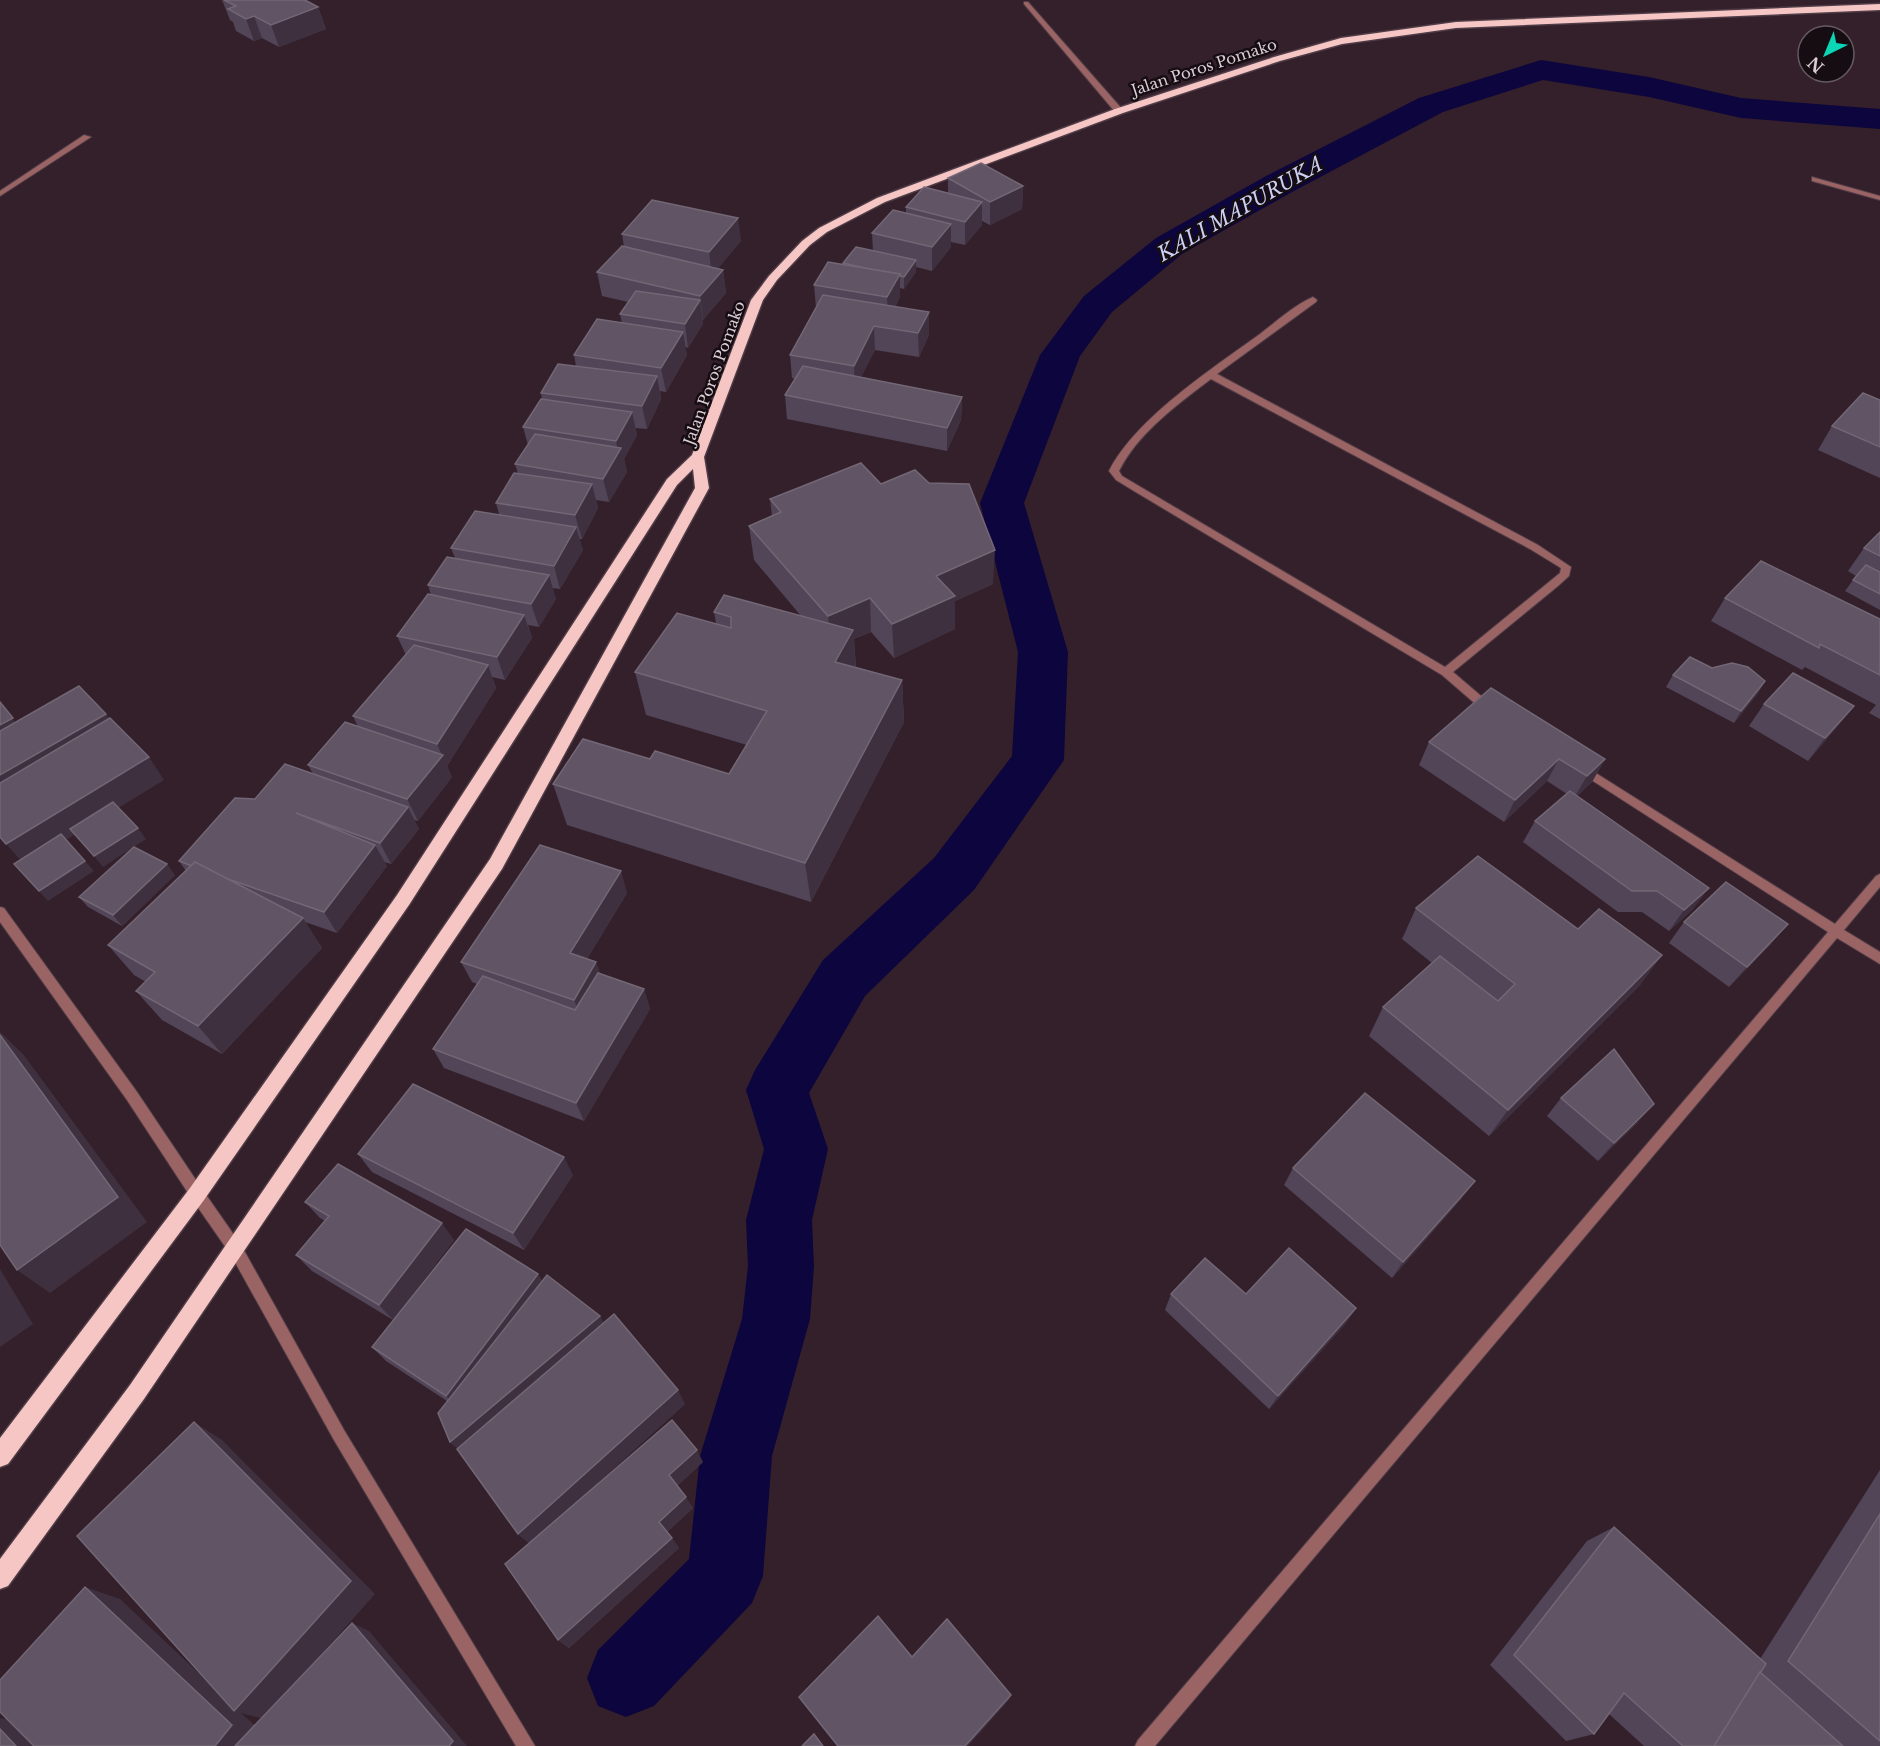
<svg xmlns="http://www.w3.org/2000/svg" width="1880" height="1746" viewBox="0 0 1880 1746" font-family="'Libre Baskerville',serif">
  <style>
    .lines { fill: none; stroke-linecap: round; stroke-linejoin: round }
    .canal { fill: #0d053d; fill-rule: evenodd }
    .service-casing { stroke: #4f3c46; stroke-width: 2 }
    .minor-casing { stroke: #4f3c46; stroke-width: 2 }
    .tertiary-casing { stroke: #4f3c46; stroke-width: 2 }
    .trunk-casing { stroke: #4f3c46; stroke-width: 3 }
    .service { fill: #9b6464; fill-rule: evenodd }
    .minor { fill: #9b6464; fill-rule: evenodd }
    .tertiary { fill: #9b6464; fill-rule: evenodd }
    .trunk { fill: #f6c6c4; fill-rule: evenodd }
    .wall { fill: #514557 }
    .shaded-wall { fill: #3f3040 }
    .building { fill: #605465; stroke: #736776; stroke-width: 1.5 }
    .labels { text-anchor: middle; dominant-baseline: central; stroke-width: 5; stroke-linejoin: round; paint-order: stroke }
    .far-street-label { font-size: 15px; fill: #dbcdd4; stroke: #160d12 }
    .water-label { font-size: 20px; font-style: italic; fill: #cbd1f6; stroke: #160d12 }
  </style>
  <rect width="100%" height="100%" fill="#34202b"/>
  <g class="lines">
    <polygon class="canal" points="1541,60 1649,77 1741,98 1880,109 1880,129 1741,118 1649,97 1543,80 1443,112 1292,192 1182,254 1112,312 1080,356 1024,503 1068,652 1064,760 974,890 865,996 809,1093 828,1149 812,1220 814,1266 810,1319 772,1456 763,1576 752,1603 654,1706 626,1717 598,1706 587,1678 598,1650 689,1559 700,1456 742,1319 748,1266 746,1220 764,1149 746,1090 755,1070 823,960 934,858 1012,756 1018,652 980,503 1040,355 1084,296 1156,238 1266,176 1419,98"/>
    <g class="service-casing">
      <polygon id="service" points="1024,2 1028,2 1122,109 1122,113 1116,113 1024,4"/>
    </g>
    <g class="minor-casing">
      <g id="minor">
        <polygon points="84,135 91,137 0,196 0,191"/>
        <polygon points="1812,177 1880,196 1880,200 1812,181"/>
        <path d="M1313,297l4,3 -1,2 -99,72 321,171 33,22 -2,9 -11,10 -105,86 41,35 1,3 -1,3h-8l-44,-38 -308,-184 -18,-11 -7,-9c27,-53 104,-103 151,-137 16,-12 34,-29 53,-37zM1211,379l319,170 31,19 -1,5 -115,94 -323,-191 -3,-5c19,-38 59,-67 92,-92z"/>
        <polygon points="1583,765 1835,924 1876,876 1880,874 1880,887 1844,930 1880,952 1880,964 1837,938 1155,1746 1135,1746 1138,1740 1828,932 1579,772 1577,769 1579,766"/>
        <polygon points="0,907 4,908 137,1092 202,1189 204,1194 202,1199 197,1201 192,1199 127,1100 0,922"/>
      </g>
    </g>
    <g class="tertiary-casing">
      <polygon id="tertiary" points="197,1187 202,1189 241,1245 344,1430 535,1746 516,1746 334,1440 231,1255 192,1199 190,1194 192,1189"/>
    </g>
    <g class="trunk-casing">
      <polygon id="trunk" points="1880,4 1880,10 1456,28 1342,44 1280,61 1123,113 885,202 827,232 810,245 777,280 763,300 704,457 709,488 502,869 144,1399 8,1586 0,1589 0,1559 130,1385 490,859 695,488 693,469 677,485 409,905 204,1200 8,1464 0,1467 0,1438 190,1188 397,895 667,479 692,455 751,300 769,276 802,241 819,228 877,198 1115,109 1274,57 1341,38 1456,22"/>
    </g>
    <use href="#service" class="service"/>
    <use href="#minor" class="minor"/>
    <use href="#tertiary" class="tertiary"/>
    <use href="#trunk" class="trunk"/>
  </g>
  <g class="wall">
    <polygon points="222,0 305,0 318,7 326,29 279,47 262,38 254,41 236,31 233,22 230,20"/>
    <polygon points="948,178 1023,186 1022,209 990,225 982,221 982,225 965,245 951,242 951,247 932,271 916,267 916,272 904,289 900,288 900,297 895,307 929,335 919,357 875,350 861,377 962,397 961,420 947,451 787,419 785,395 795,379 792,378 790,355 816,308 814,285 843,265 843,263 873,251 872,233 906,213 906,207 948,193"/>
    <polygon points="622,234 741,241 718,268 723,270 726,293 703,320 702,319 703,324 688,348 685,347 687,355 666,392 660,391 661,399 647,429 635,428 637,435 624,459 627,472 609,502 596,500 598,508 582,539 579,539 583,550 560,589 552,588 556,599 539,627 528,625 532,638 505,680 492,677 496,688 447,766 452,777 418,821 414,820 419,829 391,864 384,862 387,866 337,933 305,922 322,948 222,1054 162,1020 136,991 146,982 134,975 108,945 186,871 179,861 255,799 313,774 308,765 358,727 353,716 406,655 397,636 431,595 428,585 455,558 451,548 499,514 496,503 518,474 515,464 528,445 523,427 542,399 541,393 576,366 574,355 622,323 620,314 628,302 602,296 597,272 624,247"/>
    <polygon points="1880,400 1880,478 1818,450 1832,426"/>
    <polygon points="881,484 993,584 955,601 955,629 894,658 871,632 854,639 856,667 902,680 904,722 811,902 567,825 553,784 650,759 729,774 747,745 646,715 635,672 716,623 714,612 801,616 754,560 749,526 772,516 770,499"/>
    <polygon points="1880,532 1880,610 1845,591 1856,576 1848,571 1864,548"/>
    <polygon points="1725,598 1880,619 1880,719 1869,713 1876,705 1805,667 1802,670 1711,621"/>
    <polygon points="1712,668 1765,681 1758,693 1734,723 1666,687 1673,675"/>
    <polygon points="1764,704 1854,706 1836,728 1808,761 1749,726"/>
    <polygon points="1429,742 1605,759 1592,782 1577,796 1693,909 1669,931 1642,912 1618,912 1523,842 1535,821 1567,794 1547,781 1504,822 1419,765"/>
    <polygon points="175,875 122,926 88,907 79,897"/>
    <polygon points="627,893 587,959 601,974 644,989 650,1009 584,1121 444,1068 433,1049 477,984 472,982 461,962"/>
    <polygon points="1416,908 1578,929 1662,955 1640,985 1489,1136 1369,1036 1383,1007 1432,963 1402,939"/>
    <polygon points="1684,922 1788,924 1770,945 1729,987 1669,943"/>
    <polygon points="1561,1098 1638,1122 1598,1161 1547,1116"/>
    <polygon points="358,1154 573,1175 524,1250 372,1172"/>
    <polygon points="1293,1168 1462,1198 1392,1278 1284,1185"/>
    <polygon points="305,1202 454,1240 393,1320 312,1271 296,1255 325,1221 320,1218"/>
    <polygon points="542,1281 604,1323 685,1404 576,1502 703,1462 677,1486 693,1508 667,1532 679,1548 569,1648 558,1640 529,1543 518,1534 457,1448 450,1442 447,1401 386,1361 372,1347"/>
    <polygon points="1171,1294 1246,1294 1356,1308 1346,1323 1269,1409 1165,1310"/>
    <polygon points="1880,1470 1880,1746 1644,1746 1609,1714 1594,1734 1566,1741 1490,1665 1587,1541 1614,1527 1760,1659"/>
  </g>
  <g class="shaded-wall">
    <polygon points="318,7 326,29 279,47 271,25"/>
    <polygon points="254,16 262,38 254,41 246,19"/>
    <polygon points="1023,186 1022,209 990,225 990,202"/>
    <polygon points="982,202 982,225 965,245 965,222"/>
    <polygon points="738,218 741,241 712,276 709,252"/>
    <polygon points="951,224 951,247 932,271 932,247"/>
    <polygon points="916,260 916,272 904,289 904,277"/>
    <polygon points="723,270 726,293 703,320 700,296"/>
    <polygon points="900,274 900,297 888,321 887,297"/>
    <polygon points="700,300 703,324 688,348 685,324"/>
    <polygon points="929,312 929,335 919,357 918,333"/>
    <polygon points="874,326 875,350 855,389 854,366"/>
    <polygon points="683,332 687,355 666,392 661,368"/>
    <polygon points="657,376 661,399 647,429 642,406"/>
    <polygon points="962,397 961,420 947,451 947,428"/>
    <polygon points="632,412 637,435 624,459 627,472 609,502 603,479 618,453 616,441"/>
    <polygon points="592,484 598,508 582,539 575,515"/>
    <polygon points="576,527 583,550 560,589 554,566"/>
    <polygon points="995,550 993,584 955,601 955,629 894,658 892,624 936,576"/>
    <polygon points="549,575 556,599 539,627 531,604"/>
    <polygon points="870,598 871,632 854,639 856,673 839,705 831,650 828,616"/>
    <polygon points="524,615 532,638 505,680 497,657"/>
    <polygon points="488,665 496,688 447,766 452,777 418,821 407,799 442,755 437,744"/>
    <polygon points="902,680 904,722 811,902 805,863"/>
    <polygon points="1765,681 1758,693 1734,723 1741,711"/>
    <polygon points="1854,706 1836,728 1808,761 1825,738"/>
    <polygon points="3,707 30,741 0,757 0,725"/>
    <polygon points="106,714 122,737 0,799 0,775"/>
    <polygon points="149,757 164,780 25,865 6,844"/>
    <polygon points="1559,759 1547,781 1504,822 1515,800"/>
    <polygon points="1605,759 1592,782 1574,798 1587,776"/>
    <polygon points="408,807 419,829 391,864 380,843"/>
    <polygon points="138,828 146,839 103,867 94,856"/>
    <polygon points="375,845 387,866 337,933 324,912"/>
    <polygon points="85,861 94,871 48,901 39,891"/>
    <polygon points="167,864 175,875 122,926 113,915"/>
    <polygon points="621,871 627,893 578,974 570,953"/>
    <polygon points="1709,888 1693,909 1669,931 1684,910"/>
    <polygon points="303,918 322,948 222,1054 198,1026"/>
    <polygon points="1788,924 1770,945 1729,987 1747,967"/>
    <polygon points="1662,955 1640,985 1489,1136 1508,1110"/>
    <polygon points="596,962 604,982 582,1020 574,1000"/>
    <polygon points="644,989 650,1009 584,1121 576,1103"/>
    <polygon points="0,1032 23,1054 147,1222 50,1293 17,1270"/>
    <polygon points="1654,1104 1638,1122 1598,1161 1614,1143"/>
    <polygon points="564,1157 573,1175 524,1250 513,1233"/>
    <polygon points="1475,1181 1462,1198 1392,1278 1403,1262"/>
    <polygon points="442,1223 454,1240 393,1320 379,1305"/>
    <polygon points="0,1269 33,1324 0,1347"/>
    <polygon points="538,1274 548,1289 458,1409 446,1396"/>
    <polygon points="1356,1308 1346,1323 1269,1409 1278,1396"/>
    <polygon points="600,1316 609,1331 463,1454 450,1442"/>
    <polygon points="678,1390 685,1404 530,1544 518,1534"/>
    <polygon points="194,1422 222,1440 375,1594 264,1719 241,1713 262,1732 251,1746 215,1746 85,1587 120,1599 236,1708"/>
    <polygon points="697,1450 703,1462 677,1486 669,1475"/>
    <polygon points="686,1497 693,1508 667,1532 659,1522"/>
    <polygon points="672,1538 679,1548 569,1648 558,1640"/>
    <polygon points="352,1623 369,1631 467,1746 449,1746"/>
    <polygon points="1011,1695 1009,1700 968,1746 965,1746"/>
    <polygon points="0,1718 29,1724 50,1746 16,1746 0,1729"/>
  </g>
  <g class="building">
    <polygon points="224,0 305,0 318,7 271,25 254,16 246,19 228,9 236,6"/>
    <polygon points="981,163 1023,186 990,202 948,178"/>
    <polygon points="924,187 982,202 965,222 906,207"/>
    <polygon points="652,200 738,218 709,252 622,234"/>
    <polygon points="893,210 951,224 932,247 872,233"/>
    <polygon points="622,246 723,270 700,296 597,272"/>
    <polygon points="856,247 916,260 904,277 900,276 900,274 870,269 843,263"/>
    <polygon points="828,262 900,274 887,297 814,285"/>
    <polygon points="636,291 700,300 685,324 620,314"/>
    <polygon points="823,295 929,312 918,333 874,326 854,366 790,355"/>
    <polygon points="597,319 683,332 661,368 574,355"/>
    <polygon points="558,364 657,376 642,406 541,393"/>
    <polygon points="803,366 962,397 947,428 785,395"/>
    <polygon points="1863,393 1880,400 1880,447 1832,426"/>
    <polygon points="541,399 632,412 616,441 523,427"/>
    <polygon points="535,434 621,448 603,479 515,464"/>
    <polygon points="861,463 881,484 915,470 929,483 969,484 995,550 936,576 955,596 892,624 870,598 828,616 749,526 781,512 770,499"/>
    <polygon points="514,473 592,484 575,515 496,503"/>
    <polygon points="475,511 576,527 554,566 451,548"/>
    <polygon points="1880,532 1880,556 1864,548"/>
    <polygon points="447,557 549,575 531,604 428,585"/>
    <polygon points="1761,561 1880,619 1880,675 1820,644 1819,648 1725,598"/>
    <polygon points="1866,565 1880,572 1880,594 1853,580"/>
    <polygon points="428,594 524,615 497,657 397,636"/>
    <polygon points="724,595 853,630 835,662 902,680 805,863 553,784 583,739 650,759 655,751 729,774 767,711 635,672 677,613 731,628 731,617 714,612"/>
    <polygon points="414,645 488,665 437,744 353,716"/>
    <polygon points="1690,657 1712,668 1732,663 1748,667 1765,681 1741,711 1673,675"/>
    <polygon points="1793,673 1854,706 1825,738 1764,704"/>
    <polygon points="79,686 106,714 0,775 0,731"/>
    <polygon points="1491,688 1605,759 1587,776 1559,759 1515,800 1429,742"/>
    <polygon points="0,702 13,718 0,725"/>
    <polygon points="110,718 149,757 6,844 0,837 0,783"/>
    <polygon points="345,722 443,755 407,799 308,765"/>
    <polygon points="285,764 408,807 380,843 296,813 375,845 324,912 225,878 195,862 192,866 179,861 235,798 255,799"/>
    <polygon points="1570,791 1709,888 1684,910 1657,891 1632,891 1535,821"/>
    <polygon points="113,802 138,828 94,856 70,829"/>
    <polygon points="61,834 85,861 39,891 14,864"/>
    <polygon points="540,845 621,871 570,953 596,962 574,1000 461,962"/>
    <polygon points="134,847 167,864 113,915 79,897"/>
    <polygon points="1478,856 1578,929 1599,909 1662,955 1508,1110 1383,1007 1440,956 1498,1001 1515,984 1416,908"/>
    <polygon points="195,862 303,918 198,1026 136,991 155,972 108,945"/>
    <polygon points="1726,882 1788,924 1747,967 1684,922"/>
    <polygon points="598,973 644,989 576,1103 433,1049 483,976 575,1010"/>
    <polygon points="0,1035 118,1197 17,1270 0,1245"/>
    <polygon points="1614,1049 1654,1104 1614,1143 1561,1098"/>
    <polygon points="413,1084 564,1157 513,1233 358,1154"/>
    <polygon points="1365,1093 1475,1181 1403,1262 1293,1168"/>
    <polygon points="338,1164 442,1223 379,1305 296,1255 329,1216 305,1202"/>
    <polygon points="466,1229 538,1274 446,1396 372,1347"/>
    <polygon points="1289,1248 1356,1308 1278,1396 1171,1294 1205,1258 1246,1294"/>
    <polygon points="547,1275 600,1316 450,1442 438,1413"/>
    <polygon points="614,1314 678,1390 518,1534 457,1449"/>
    <polygon points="672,1420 697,1450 669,1475 686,1497 659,1522 672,1538 558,1640 505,1564"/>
    <polygon points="194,1422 351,1581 234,1711 77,1536"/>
    <polygon points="1880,1514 1880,1741 1788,1661"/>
    <polygon points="1614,1527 1766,1664 1714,1746 1683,1746 1624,1693 1594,1734 1514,1655"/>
    <polygon points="85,1587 232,1725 215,1746 34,1746 0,1712 0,1680"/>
    <polygon points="878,1616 912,1657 947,1619 1011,1695 965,1746 838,1746 799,1697"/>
    <polygon points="352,1623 453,1741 449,1746 235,1746"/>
    <polygon points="1760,1672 1843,1746 1714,1746"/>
    <polygon points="0,1729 16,1746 0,1746"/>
    <polygon points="814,1734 823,1746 802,1746"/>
  </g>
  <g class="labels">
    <g class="far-street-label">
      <text transform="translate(1204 67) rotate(-18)">Jalan Poros Pomako</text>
      <text transform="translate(714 373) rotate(-70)">Jalan Poros Pomako</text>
    </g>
    <g class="water-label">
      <text transform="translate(1240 209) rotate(-30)">KALI MAPURUKA</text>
    </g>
  </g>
  <g transform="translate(1826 54) rotate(223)"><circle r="28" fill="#160d12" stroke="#655a60" stroke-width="1.5"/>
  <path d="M0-4.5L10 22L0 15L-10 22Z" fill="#0ad5b5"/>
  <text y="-9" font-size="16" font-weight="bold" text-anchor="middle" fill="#dbcdd4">N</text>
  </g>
</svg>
